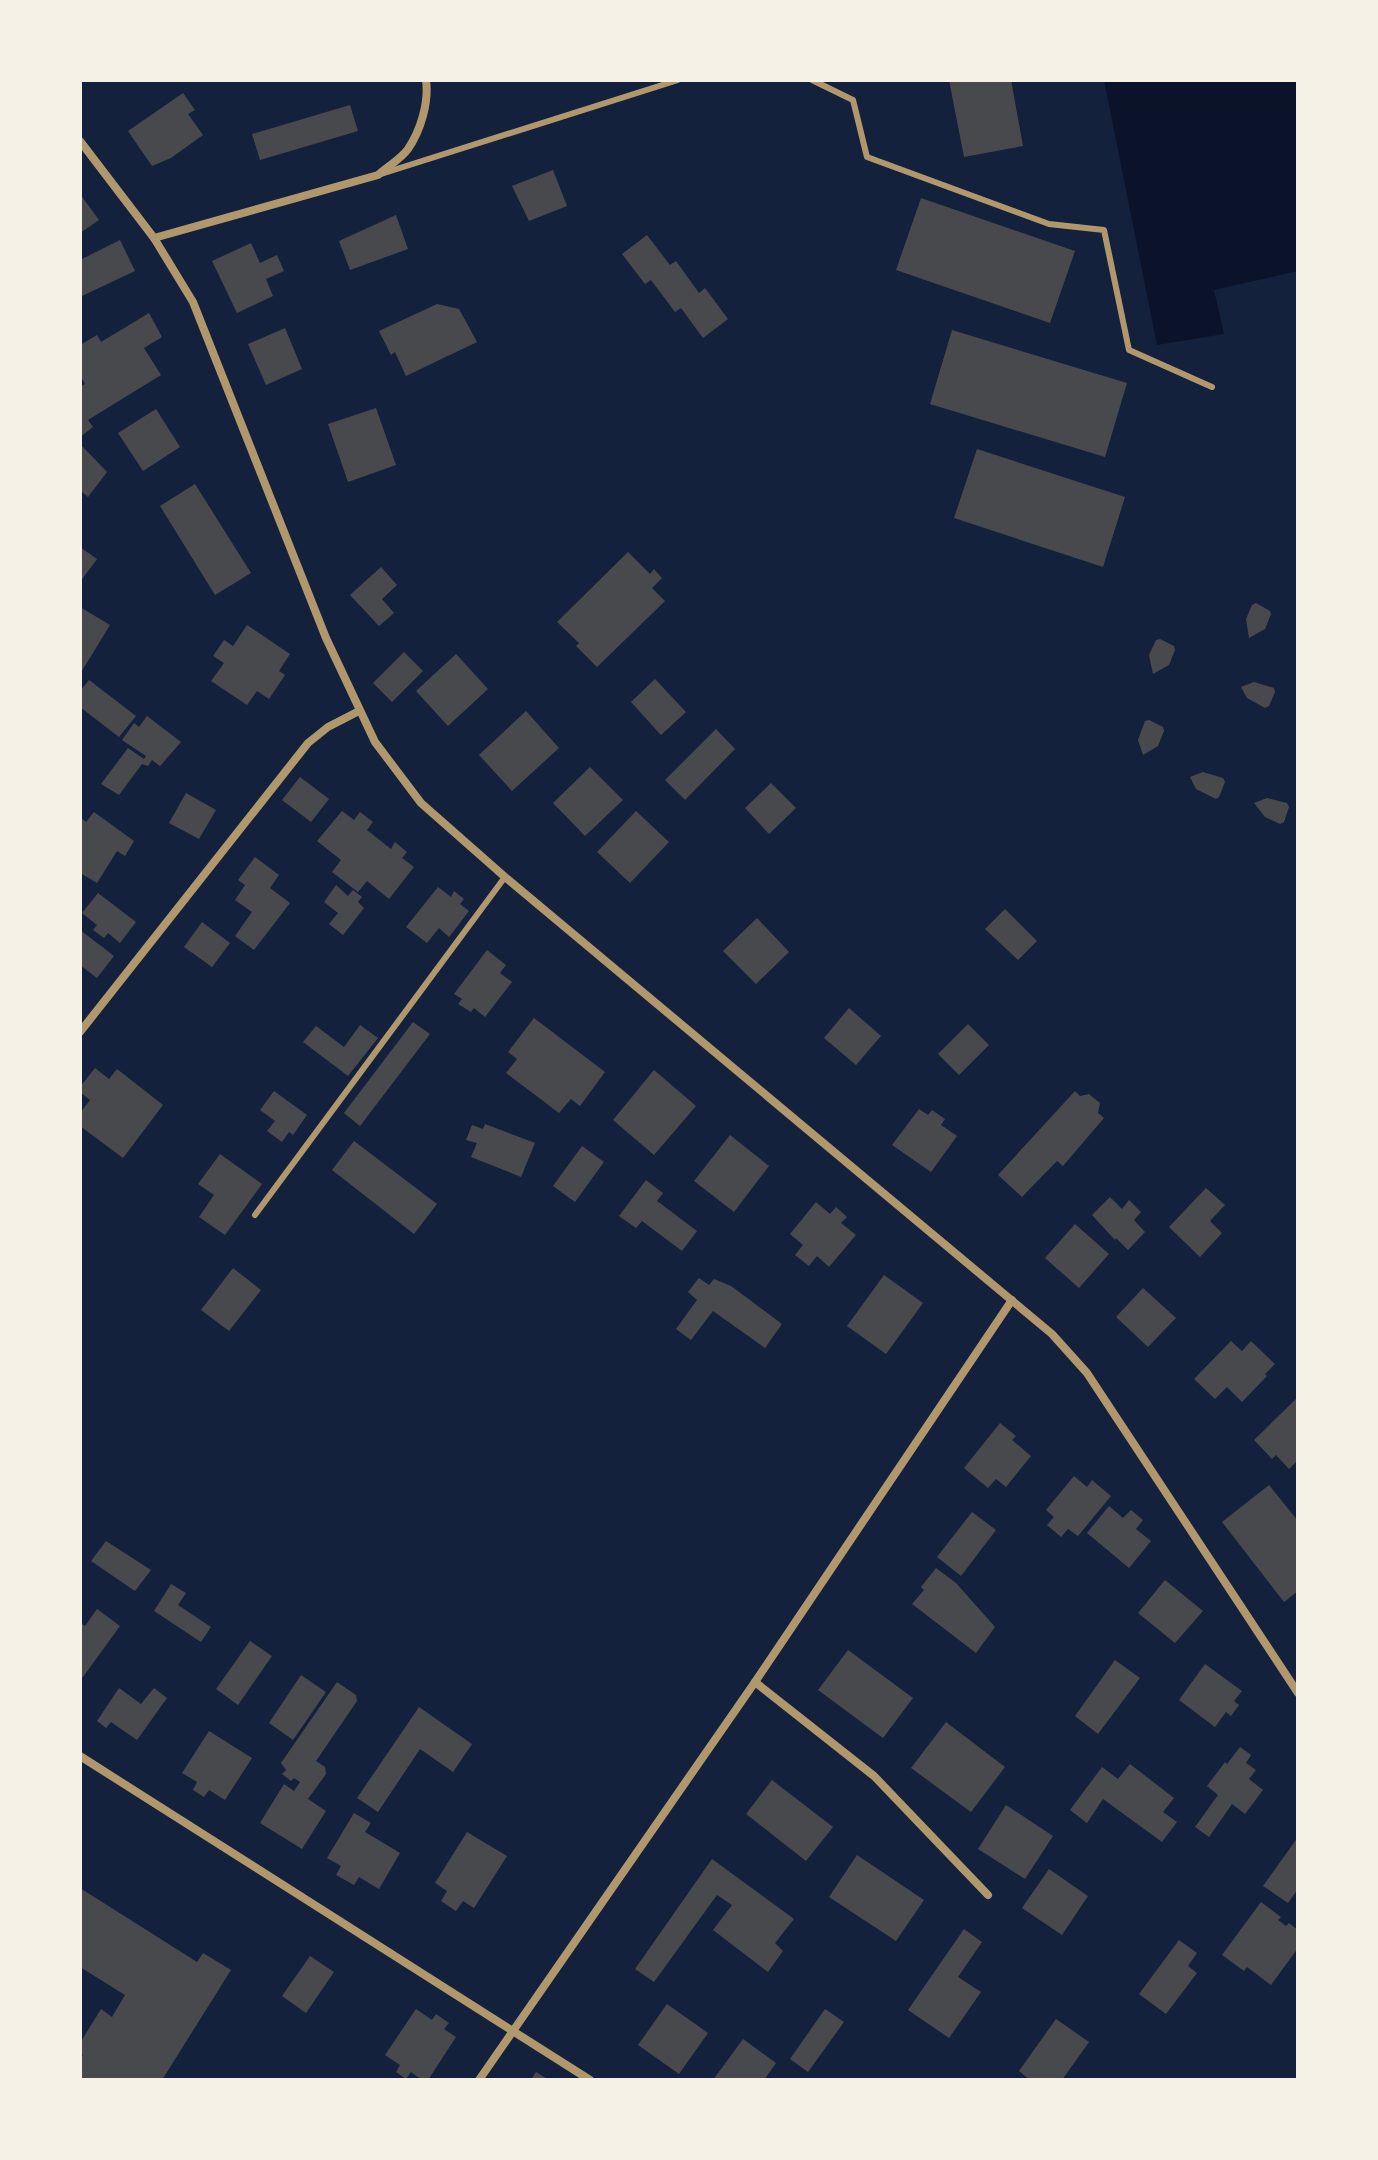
<svg xmlns="http://www.w3.org/2000/svg" width="1378" height="2160" viewBox="0 0 1378 2160" font-family="Karla,sans-serif">
  <style>
    .water { fill: #0b132b }
    .building { fill: #48494c }
    .lines { fill: none; stroke-linecap: round; stroke-linejoin: round }
    .service { stroke: #b1986c; stroke-width: 6 }
    .minor { stroke: #b1986c; stroke-width: 8 }
  </style>
  <rect width="100%" height="100%" fill="#14213d"/>
  <polygon class="water" points="1104,80 1298,80 1298,271 1214,290 1224,334 1157,345"/>
  <g class="building">
    <polygon points="949,80 1011,80 1023,146 964,157"/>
    <polygon points="183,93 195,110 188,114 203,135 171,158 152,166 128,131"/>
    <polygon points="350,105 358,131 260,160 252,134"/>
    <polygon points="553,170 567,206 529,221 512,186"/>
    <polygon points="80,194 99,220 80,233"/>
    <polygon points="921,198 1075,251 1050,323 896,270"/>
    <polygon points="396,215 408,249 350,270 339,241"/>
    <polygon points="647,235 670,265 676,261 699,293 705,288 728,319 703,338 681,308 675,312 651,280 645,284 622,254"/>
    <polygon points="120,240 135,271 82,296 80,260"/>
    <polygon points="251,243 260,263 277,255 284,271 266,279 273,296 237,313 212,261"/>
    <polygon points="437,304 459,309 477,342 406,376 395,352 391,355 379,331"/>
    <polygon points="149,313 162,337 144,348 161,375 88,420 93,427 80,437 80,387 85,384 80,375 80,345 97,335 101,342"/>
    <polygon points="285,328 302,369 266,385 248,344"/>
    <polygon points="952,330 1127,383 1105,457 930,404"/>
    <polygon points="376,408 396,465 348,482 328,424"/>
    <polygon points="156,409 180,447 143,471 118,433"/>
    <polygon points="80,444 107,472 88,497 80,490"/>
    <polygon points="977,449 1125,497 1103,567 954,518"/>
    <polygon points="195,484 251,573 215,595 160,506"/>
    <polygon points="80,547 97,559 80,582"/>
    <polygon points="628,552 650,574 654,569 662,578 652,588 665,601 597,667 576,646 579,643 557,622"/>
    <polygon points="381,567 397,585 382,599 394,613 379,626 350,595"/>
    <polygon points="1256,603 1270,611 1271,614 1265,629 1249,638 1246,619 1252,605"/>
    <polygon points="80,607 110,625 80,674"/>
    <polygon points="247,625 290,654 279,671 285,675 269,699 257,691 247,705 211,681 224,663 213,656 224,640 233,646"/>
    <polygon points="1160,639 1174,646 1175,650 1169,665 1153,674 1149,655 1156,640"/>
    <polygon points="404,652 423,671 392,702 373,683"/>
    <polygon points="456,654 488,689 448,726 416,691"/>
    <polygon points="655,679 686,712 661,735 631,702"/>
    <polygon points="89,680 136,716 119,737 80,707 80,691"/>
    <polygon points="1254,682 1274,688 1275,692 1269,706 1265,708 1247,698 1241,687"/>
    <polygon points="526,711 559,748 512,791 479,755"/>
    <polygon points="147,716 181,742 160,766 152,760 148,766 142,764 119,795 101,784 128,748 144,759 146,756 122,740 134,723 139,727"/>
    <polygon points="1149,720 1163,727 1164,731 1158,746 1143,755 1138,740 1145,721"/>
    <polygon points="716,729 735,749 685,800 665,780"/>
    <polygon points="590,767 623,800 585,836 553,803"/>
    <polygon points="1203,772 1223,778 1225,782 1219,797 1216,799 1196,789 1190,777"/>
    <polygon points="300,777 329,799 311,822 282,800"/>
    <polygon points="771,783 796,808 769,834 745,808"/>
    <polygon points="186,793 216,810 199,839 169,823"/>
    <polygon points="1267,798 1287,803 1289,807 1284,822 1280,824 1265,817 1254,803"/>
    <polygon points="342,811 354,820 360,812 373,822 367,830 391,849 395,842 407,852 402,858 414,867 389,899 367,881 358,892 332,872 341,860 317,841"/>
    <polygon points="636,811 669,842 630,883 597,852"/>
    <polygon points="94,812 134,841 125,856 117,851 97,883 80,873 80,817 86,822"/>
    <polygon points="255,857 279,875 270,888 290,903 254,950 235,936 252,912 235,900 245,885 238,880"/>
    <polygon points="336,885 348,896 353,890 362,897 358,902 364,908 343,935 329,924 338,913 324,902"/>
    <polygon points="438,887 451,897 454,891 464,899 460,904 469,911 449,937 439,928 427,943 406,927"/>
    <polygon points="98,893 136,922 120,943 108,933 104,938 93,930 97,925 82,913"/>
    <polygon points="1005,909 1037,941 1018,960 985,929"/>
    <polygon points="757,918 789,952 756,984 723,951"/>
    <polygon points="202,922 230,943 212,967 184,947"/>
    <polygon points="80,930 114,956 97,978 80,965"/>
    <polygon points="487,950 506,965 500,973 512,982 485,1017 474,1008 471,1012 458,1004 462,999 454,994"/>
    <polygon points="849,1008 881,1036 856,1065 824,1038"/>
    <polygon points="534,1018 605,1072 580,1106 571,1099 559,1113 506,1073 517,1059 508,1052"/>
    <polygon points="413,1022 430,1034 360,1126 344,1113"/>
    <polygon points="968,1024 989,1045 959,1075 938,1054"/>
    <polygon points="360,1025 378,1038 348,1076 303,1042 316,1026 344,1047"/>
    <polygon points="95,1068 109,1079 117,1069 163,1105 123,1158 80,1126 80,1113 90,1100 80,1092 80,1087"/>
    <polygon points="654,1070 696,1106 654,1155 613,1120"/>
    <polygon points="274,1091 307,1115 293,1135 289,1132 282,1142 267,1131 275,1121 260,1110"/>
    <polygon points="1075,1091 1080,1096 1089,1094 1100,1103 1098,1113 1104,1118 1063,1166 1057,1161 1022,1197 998,1175"/>
    <polygon points="919,1109 928,1115 932,1110 945,1119 941,1125 957,1136 931,1172 892,1145"/>
    <polygon points="485,1124 535,1143 521,1177 471,1157 477,1143 466,1140 472,1125 483,1129"/>
    <polygon points="730,1135 769,1166 734,1212 694,1181"/>
    <polygon points="354,1141 437,1204 414,1234 332,1170"/>
    <polygon points="582,1146 604,1162 575,1202 553,1186"/>
    <polygon points="220,1154 262,1184 225,1235 199,1217 214,1195 198,1184"/>
    <polygon points="646,1180 663,1193 657,1201 697,1231 682,1251 642,1221 636,1228 619,1216"/>
    <polygon points="1206,1188 1225,1205 1210,1221 1222,1233 1200,1257 1169,1227"/>
    <polygon points="1110,1197 1122,1209 1129,1200 1141,1212 1134,1220 1145,1232 1128,1250 1116,1238 1115,1240 1092,1215"/>
    <polygon points="816,1202 830,1214 836,1207 847,1217 841,1223 856,1235 829,1267 817,1256 809,1266 795,1255 803,1245 790,1234"/>
    <polygon points="1075,1224 1109,1254 1079,1288 1045,1258"/>
    <polygon points="233,1268 261,1290 229,1331 201,1310"/>
    <polygon points="884,1275 923,1303 886,1354 847,1326"/>
    <polygon points="699,1278 709,1285 714,1279 731,1286 782,1324 765,1348 713,1311 691,1340 676,1329 697,1300 688,1292"/>
    <polygon points="1143,1288 1176,1318 1148,1347 1116,1317"/>
    <polygon points="1231,1341 1242,1351 1251,1341 1275,1364 1265,1374 1267,1376 1242,1402 1227,1387 1215,1399 1194,1379"/>
    <polygon points="1298,1397 1298,1460 1289,1469 1276,1455 1272,1459 1254,1440"/>
    <polygon points="1000,1423 1016,1436 1012,1440 1031,1456 1006,1487 996,1479 988,1488 964,1468"/>
    <polygon points="1074,1476 1087,1487 1092,1480 1111,1496 1078,1536 1068,1529 1061,1537 1047,1525 1054,1517 1046,1510"/>
    <polygon points="1269,1485 1298,1521 1298,1591 1284,1602 1222,1522"/>
    <polygon points="1109,1506 1123,1518 1131,1510 1143,1520 1136,1529 1151,1541 1129,1568 1087,1533"/>
    <polygon points="972,1512 996,1530 961,1576 937,1557"/>
    <polygon points="106,1541 151,1570 135,1591 91,1561"/>
    <polygon points="936,1568 956,1583 995,1627 976,1653 912,1604 924,1590 921,1587"/>
    <polygon points="1165,1580 1203,1611 1175,1643 1138,1613"/>
    <polygon points="171,1584 186,1593 178,1605 211,1627 201,1642 154,1611"/>
    <polygon points="97,1609 120,1626 80,1681 80,1623 85,1626"/>
    <polygon points="250,1641 272,1656 238,1705 216,1689"/>
    <polygon points="848,1650 913,1698 883,1738 818,1690"/>
    <polygon points="1115,1660 1140,1678 1098,1734 1075,1716"/>
    <polygon points="1205,1664 1242,1691 1234,1701 1239,1705 1231,1716 1226,1712 1215,1727 1179,1700"/>
    <polygon points="301,1675 326,1692 293,1740 269,1723"/>
    <polygon points="337,1682 356,1695 357,1701 316,1761 325,1767 326,1774 308,1799 326,1811 302,1849 260,1823 284,1784 294,1791 300,1782 294,1778 291,1781 282,1774 286,1770 281,1763"/>
    <polygon points="119,1688 141,1704 154,1688 167,1698 137,1740 111,1722 106,1728 97,1721"/>
    <polygon points="419,1707 472,1744 453,1772 420,1749 378,1812 357,1798"/>
    <polygon points="946,1722 1005,1767 971,1812 911,1768"/>
    <polygon points="209,1731 252,1758 225,1800 209,1790 204,1797 193,1790 197,1782 182,1773"/>
    <polygon points="1240,1747 1251,1755 1246,1763 1256,1770 1249,1779 1263,1790 1245,1814 1232,1804 1209,1837 1195,1827 1218,1795 1207,1786 1225,1762 1227,1764"/>
    <polygon points="1130,1764 1174,1798 1163,1812 1177,1822 1162,1842 1103,1799 1087,1823 1070,1810 1102,1767 1118,1779"/>
    <polygon points="772,1780 833,1827 806,1861 746,1814"/>
    <polygon points="1006,1805 1053,1836 1025,1879 978,1849"/>
    <polygon points="354,1813 371,1823 365,1832 400,1853 379,1889 359,1877 354,1885 336,1875 341,1866 327,1858"/>
    <polygon points="467,1832 507,1856 474,1908 463,1901 456,1911 441,1901 447,1891 435,1883"/>
    <polygon points="1298,1837 1298,1889 1288,1903 1263,1886"/>
    <polygon points="857,1855 924,1900 896,1941 829,1897"/>
    <polygon points="712,1859 794,1919 775,1943 783,1951 768,1972 713,1930 732,1905 717,1895 654,1982 635,1969"/>
    <polygon points="1049,1869 1088,1896 1062,1935 1022,1908"/>
    <polygon points="80,1888 197,1962 203,1953 231,1970 162,2080 80,2080 80,2059 83,2055 80,2053 80,2043 101,2009 112,2017 125,1995 80,1967"/>
    <polygon points="1261,1902 1281,1917 1278,1920 1286,1926 1289,1923 1298,1930 1298,1948 1271,1985 1247,1967 1244,1971 1222,1955"/>
    <polygon points="964,1929 982,1942 958,1977 981,1992 949,2038 908,2010"/>
    <polygon points="1179,1940 1197,1953 1188,1966 1197,1973 1166,2014 1139,1994"/>
    <polygon points="310,1956 334,1972 306,2013 282,1996"/>
    <polygon points="667,2004 708,2033 679,2074 638,2045"/>
    <polygon points="416,2009 432,2020 436,2014 449,2023 444,2029 456,2037 428,2080 422,2080 411,2072 406,2079 396,2072 400,2065 385,2055"/>
    <polygon points="825,2009 844,2022 808,2072 790,2059"/>
    <polygon points="1056,2019 1089,2042 1062,2080 1030,2080 1019,2071"/>
    <polygon points="743,2039 776,2063 764,2080 713,2080"/>
    <polygon points="536,2072 549,2080 531,2080"/>
  </g>
  <g class="lines">
    <g class="service">
      <polyline points="812,80 853,100 867,157 1049,224 1104,230 1129,350 1212,387"/>
      <polyline points="381,174 678,80"/>
      <polyline points="255,1215 505,877"/>
    </g>
    <g class="minor">
      <polyline points="80,141 154,238 193,302 326,638 375,742 421,803 505,877 1052,1334 1087,1373 1298,1693"/>
      <path d="M154,238l224,-63c9,-8 23,-16 30,-26 13,-19 21,-47 18,-69"/>
      <polyline points="80,1032 308,743 328,727 359,711"/>
      <polyline points="755,1682 874,1776 988,1895"/>
      <polyline points="80,1756 590,2080"/>
      <polyline points="479,2080 755,1682 1012,1300"/>
    </g>
  </g>
  <rect width="1378" height="2160" fill="none" stroke="#f6f1e7" stroke-width="164"/>
</svg>
